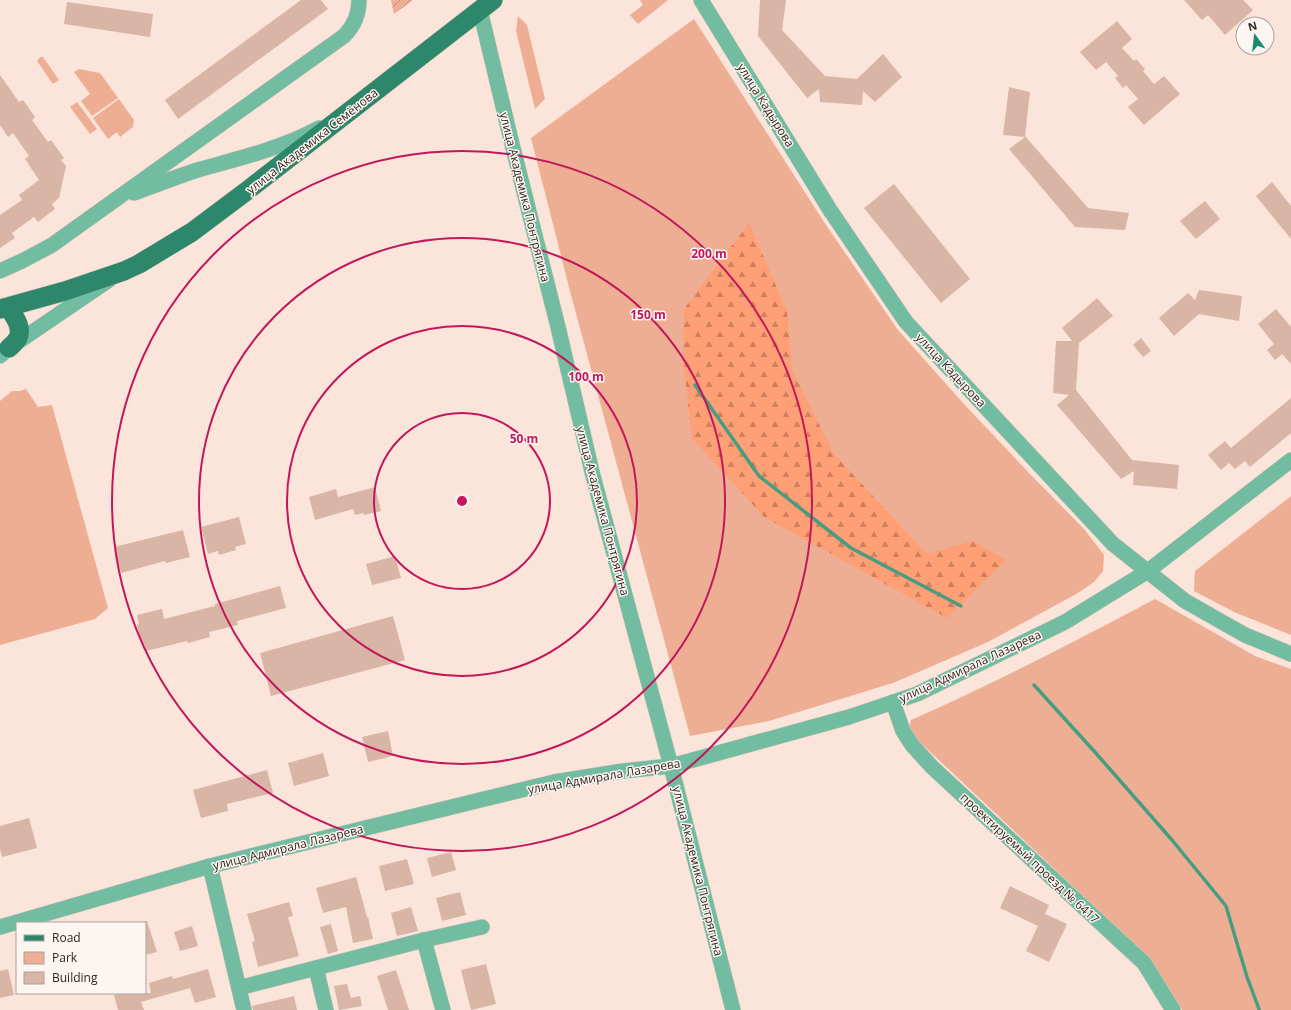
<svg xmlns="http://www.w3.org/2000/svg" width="1291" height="1010" viewBox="0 0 1291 1010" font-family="'Open Sans',sans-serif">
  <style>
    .green { fill: #eeae93 }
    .forest { fill: url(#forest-firs) }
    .garden { fill: url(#garden-furrows) }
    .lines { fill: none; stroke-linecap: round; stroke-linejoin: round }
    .stream { stroke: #489d80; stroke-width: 3.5 }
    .building { fill: #d9b5a6 }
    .minor-casing { stroke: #d7c2b8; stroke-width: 16 }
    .major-casing { stroke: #d7c2b8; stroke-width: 20 }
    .minor { stroke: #72bca1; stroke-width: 15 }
    .major { stroke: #2d876b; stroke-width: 19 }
    .ring { fill: none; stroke: #c2185b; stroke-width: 2 }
    .labels { text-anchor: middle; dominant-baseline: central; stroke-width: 3; stroke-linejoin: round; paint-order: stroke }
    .street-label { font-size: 12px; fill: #32251f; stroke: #fcf5f1 }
    .centre { fill: #c2185b; stroke: #fcf5f1; stroke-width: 2 }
    .ring-label { font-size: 12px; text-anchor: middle; font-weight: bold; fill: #c2185b; stroke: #fcf5f1; stroke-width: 3; stroke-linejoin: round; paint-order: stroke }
  </style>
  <defs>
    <pattern id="forest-firs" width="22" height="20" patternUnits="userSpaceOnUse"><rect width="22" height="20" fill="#ff9f75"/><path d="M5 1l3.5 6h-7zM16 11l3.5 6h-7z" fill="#cf815f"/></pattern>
    <pattern id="garden-furrows" width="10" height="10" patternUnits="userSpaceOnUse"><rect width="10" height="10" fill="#eeae93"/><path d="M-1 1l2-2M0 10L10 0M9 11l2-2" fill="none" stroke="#c18d77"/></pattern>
  </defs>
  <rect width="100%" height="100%" fill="#fbe4da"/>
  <g class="green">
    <polygon points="640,0 668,0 638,24 630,15 643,5"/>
    <polygon points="518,16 527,25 545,99 535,109 516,31"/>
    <polygon points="694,19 824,222 898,330 963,403 1029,473 1084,529 1104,555 1103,571 1094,582 1078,593 988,642 893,683 769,721 690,736 571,295 531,138"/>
    <polygon points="40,57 43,57 59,80 53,84 37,61"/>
    <polygon points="79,69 100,73 118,98 92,116 81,101 90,94 74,72"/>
    <polygon points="119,99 134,120 133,127 120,137 117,132 108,139 93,118"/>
    <polygon points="77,102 97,129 90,134 70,107"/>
    <polygon points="26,389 38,407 52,405 108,608 95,619 0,645 0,401 12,391 20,391"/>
    <polygon points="1291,496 1291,635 1234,612 1194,591 1195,571"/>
    <path d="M1155,599l100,57 36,13v341h-109l-33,-52 -241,-227 3,-11c83,-36 164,-79 244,-121z"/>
  </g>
  <polygon class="forest" points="749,223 787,311 792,370 834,454 927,554 972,541 1006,560 947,618 764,517 692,438 683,360 684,309"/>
  <polygon class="garden" points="391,0 413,0 394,14"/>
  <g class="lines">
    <g class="stream">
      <polyline points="695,385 759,476 851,548 961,606"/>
      <polyline points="1034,685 1094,751 1172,840 1226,906 1247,977 1259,1009"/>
    </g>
  </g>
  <g class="building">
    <polygon points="301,0 321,0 328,9 178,119 165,100"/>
    <polygon points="760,0 786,0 782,30 825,76 857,79 883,54 902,77 875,102 863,91 862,105 820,102 819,89 807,98 758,36"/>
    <polygon points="1184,0 1243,0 1253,10 1225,35 1208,15 1202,20"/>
    <polygon points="67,2 153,14 150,37 64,24"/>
    <polygon points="1117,21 1132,39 1122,48 1134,61 1136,59 1145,69 1143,71 1154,84 1164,76 1180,94 1144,125 1128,107 1138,99 1126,85 1123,88 1115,78 1118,76 1106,62 1096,70 1080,52"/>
    <polygon points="0,75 19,102 23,100 35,117 32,120 48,142 51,140 64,158 61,160 66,166 59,198 52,204 55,209 38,222 34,217 12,233 15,238 0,248 0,215 22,200 19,195 39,180 25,159 29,156 13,133 8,137 0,125"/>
    <polygon points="1009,87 1030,92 1025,136 1088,208 1129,213 1125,230 1075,227 1009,149 1025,137 1003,135"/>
    <polygon points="1272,182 1291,206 1291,239 1256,196"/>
    <polygon points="894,184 970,279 941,303 864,208"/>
    <polygon points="1205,201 1220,219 1196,239 1180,221"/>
    <polygon points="1199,290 1242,296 1239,321 1199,314 1174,336 1159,318 1188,293 1195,300"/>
    <polygon points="1097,298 1113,316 1079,343 1076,390 1132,460 1179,465 1177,489 1133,485 1134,471 1121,479 1057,405 1069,395 1053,393 1056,341 1072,341 1062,328"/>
    <polygon points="1276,309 1291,327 1291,364 1282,354 1275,360 1267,350 1274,344 1258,324"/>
    <polygon points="1141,338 1151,351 1143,357 1133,345"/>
    <polygon points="1291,398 1291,433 1250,467 1245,461 1235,469 1229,463 1221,470 1208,455 1225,441 1231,448"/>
    <polygon points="375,487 381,511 364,515 363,513 355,515 353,509 315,520 309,497 336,489 338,497"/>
    <polygon points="239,517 246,544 235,547 236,550 219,555 218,551 208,554 201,527"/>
    <polygon points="183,530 190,557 166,563 165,561 121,573 114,547"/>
    <polygon points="395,556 401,578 372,585 366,564"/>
    <polygon points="280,586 286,608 237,621 238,625 209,632 210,637 188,643 187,641 146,651 144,644 142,645 137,625 139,624 137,615 162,609 164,619 215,606 215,604"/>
    <polygon points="393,616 405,660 271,696 260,653"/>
    <polygon points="388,731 393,756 368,762 362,737"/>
    <polygon points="323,753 329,776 294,786 288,763"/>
    <polygon points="267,770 273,793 227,804 228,811 201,818 193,790"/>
    <polygon points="29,818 37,848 2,857 0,849 0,826"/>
    <polygon points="451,852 456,870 432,877 427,858"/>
    <polygon points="407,859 414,884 385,891 379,866"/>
    <polygon points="356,877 367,917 368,917 373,939 353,943 346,907 323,913 316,888"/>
    <polygon points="1010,886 1049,905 1045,914 1067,924 1049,962 1026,951 1038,926 1000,908"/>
    <polygon points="460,892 466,915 442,921 436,898"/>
    <polygon points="289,902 293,916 288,917 299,956 258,967 252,942 255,941 247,914"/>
    <polygon points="411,907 418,931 397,936 391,913"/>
    <polygon points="145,921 147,921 157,952 145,955"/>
    <polygon points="331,924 338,951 328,954 320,927"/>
    <polygon points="192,926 198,946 180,951 174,932"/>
    <polygon points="486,964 496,1004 471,1010 461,970"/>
    <polygon points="8,969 14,995 0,998 0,971"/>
    <polygon points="208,969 216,997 195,1003 190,988 141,1002 144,1010 118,1010 114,995 123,993 151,993 149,983 172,976 173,979"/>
    <polygon points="396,970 409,1010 388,1010 377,976"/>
    <polygon points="347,984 351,998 360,996 362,1006 339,1010 334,986"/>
    <polygon points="294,996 297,1010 253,1010 252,1006"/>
  </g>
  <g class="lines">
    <g class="minor-casing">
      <g id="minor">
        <polyline points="701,0 830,210 906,322 1113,544 1185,601 1245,635 1291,654"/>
        <polyline points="480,10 511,140 558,327 593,476 671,766 733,1010"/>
        <path d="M134,193c22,-8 44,-17 67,-24 40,-11 81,-21 118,-41"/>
        <path d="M0,271l22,-10 30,-16 292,-209c10,-10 15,-21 15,-36"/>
        <polyline points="0,356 9,348 109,280"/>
        <polyline points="893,702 903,731 912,745 932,767 987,818 1144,963 1173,1010"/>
        <polyline points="210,866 244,1010"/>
        <polyline points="0,927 210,866 554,782 623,771 671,766 849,717 917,694 1065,622 1148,571 1291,460"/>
        <polyline points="424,940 443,1010"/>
        <polyline points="316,968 326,1010"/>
        <polyline points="239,988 424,940 482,927"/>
      </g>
    </g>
    <g class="major-casing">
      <g id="major">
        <path d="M9,308c5,8 14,19 9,30 -2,4 -6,7 -9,10"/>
        <polyline points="0,309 65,291 124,271 139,264 192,232 248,190 493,0"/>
      </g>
    </g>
    <use href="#minor" class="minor"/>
    <use href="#major" class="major"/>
  </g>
  <g class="ring">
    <circle cx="462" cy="501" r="88"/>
    <circle cx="462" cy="501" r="175"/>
    <circle cx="462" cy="501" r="263"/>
    <circle cx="462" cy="501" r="350"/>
  </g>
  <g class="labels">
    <g class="street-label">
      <text transform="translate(766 105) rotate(58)">улица Кадырова</text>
      <text transform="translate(312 141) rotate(-38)">улица Академика Семёнова</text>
      <text transform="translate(525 197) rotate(76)">улица Академика Понтрягина</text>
      <text transform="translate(951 370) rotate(47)">улица Кадырова</text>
      <text transform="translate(603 511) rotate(75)">улица Академика Понтрягина</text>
      <text transform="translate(970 666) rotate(-25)">улица Адмирала Лазарева</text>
      <text transform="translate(604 776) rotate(-10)">улица Адмирала Лазарева</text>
      <text transform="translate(288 847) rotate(-14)">улица Адмирала Лазарева</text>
      <text transform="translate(1030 858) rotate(43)">проектируемый проезд № 6417</text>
      <text transform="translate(698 871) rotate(76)">улица Академика Понтрягина</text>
    </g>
  </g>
  <circle cx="462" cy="501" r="6" class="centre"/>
  <g class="ring-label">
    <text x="709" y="258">200 m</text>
    <text x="648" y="319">150 m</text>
    <text x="586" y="381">100 m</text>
    <text x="524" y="443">50 m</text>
  </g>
  <rect x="16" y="922" width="130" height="72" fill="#fcf5f1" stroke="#aba29d"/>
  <rect x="24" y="935" width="20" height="6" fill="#2d876b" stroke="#aba29d"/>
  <text x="52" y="942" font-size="12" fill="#32251f">Road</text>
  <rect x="24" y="952" width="20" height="12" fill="#eeae93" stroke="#aba29d"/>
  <text x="52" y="962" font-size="12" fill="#32251f">Park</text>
  <rect x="24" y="972" width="20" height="12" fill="#d9b5a6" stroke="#aba29d"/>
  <text x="52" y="982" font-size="12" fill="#32251f">Building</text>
  <g transform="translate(1255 36) rotate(345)"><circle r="19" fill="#fcf5f1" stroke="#aba29d"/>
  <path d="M0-3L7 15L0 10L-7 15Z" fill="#178a6b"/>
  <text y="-6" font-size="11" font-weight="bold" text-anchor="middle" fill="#32251f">N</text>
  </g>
</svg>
